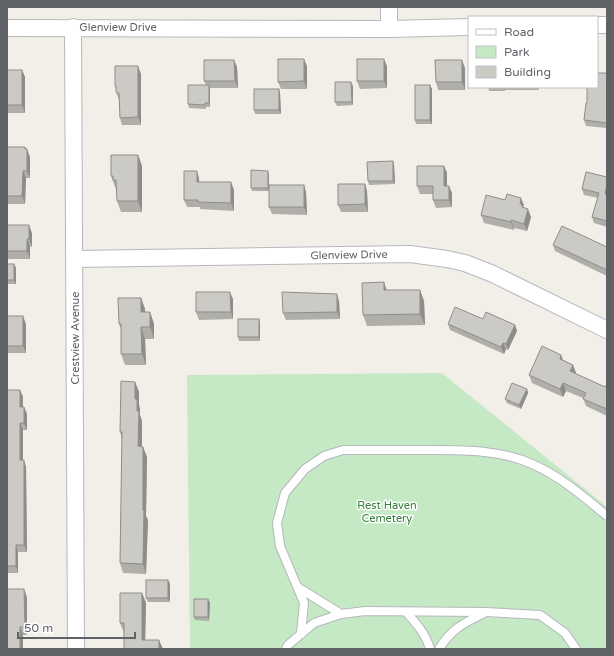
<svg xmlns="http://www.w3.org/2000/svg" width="614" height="656" viewBox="0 0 614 656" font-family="'Varela Round',sans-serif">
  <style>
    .green { fill: #c5e8c5 }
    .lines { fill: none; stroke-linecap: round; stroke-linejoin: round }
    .lane-casing { stroke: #b5b8bc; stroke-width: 10 }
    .street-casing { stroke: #b5b8bc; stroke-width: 18 }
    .lane { stroke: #fff; stroke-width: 8 }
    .street { stroke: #fff; stroke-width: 16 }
    .wall { fill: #afaea9 }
    .shaded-wall { fill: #8f8d8a }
    .building { fill: #cccac5; stroke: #8f8d8a }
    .labels { text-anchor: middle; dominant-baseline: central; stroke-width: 3; stroke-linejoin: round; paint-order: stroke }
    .street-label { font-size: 11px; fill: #5f6368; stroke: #fff }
    .park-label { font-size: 11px; fill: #348238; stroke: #fff }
  </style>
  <rect width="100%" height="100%" fill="#f1efe8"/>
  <polygon class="green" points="442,373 607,507 607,649 190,649 187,375"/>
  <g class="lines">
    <g class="lane-casing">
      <g id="lane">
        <polyline points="299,588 341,614"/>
        <path d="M406,612c10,11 20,22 24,37"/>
        <path d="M301,634l3,-31 -24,-57 -3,-23 8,-30 20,-24 19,-13 19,-6c27,0 54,0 82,0 37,0 73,-1 107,14 28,12 52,33 75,52"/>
        <polyline points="286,649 288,645 314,623 341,614 365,611 485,612 540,615 565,633 576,649"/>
        <path d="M439,649c12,-20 25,-26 45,-36"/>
      </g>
    </g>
    <g class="street-casing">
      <g id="street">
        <polyline points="597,25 607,25"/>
        <polyline points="73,27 76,649"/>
        <polyline points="7,28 389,29 469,27"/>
        <polyline points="389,29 389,7"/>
        <polyline points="75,259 410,254 447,259 465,263 493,274 607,330"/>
      </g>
    </g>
    <use href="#lane" class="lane"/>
    <use href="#street" class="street"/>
  </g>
  <g class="wall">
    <polygon points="234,60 237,67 238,88 210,88 210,107 206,107 206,109 189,108 188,104 206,85 204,81"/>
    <polygon points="307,66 307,89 281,89 278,82"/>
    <polygon points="387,66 387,88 360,89 357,81"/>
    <polygon points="465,68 465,90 438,90 436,82"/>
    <polygon points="7,70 22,70 25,77 25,113 7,113"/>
    <polygon points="607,73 607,128 586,126 584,120 587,103"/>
    <polygon points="141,74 141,125 122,125 120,118 119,100 116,92 116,89 115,86"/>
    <polygon points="353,86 353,105 337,106 335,102"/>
    <polygon points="488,87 539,87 539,90 505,90 505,91 489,91"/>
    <polygon points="279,89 280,93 281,114 255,114 254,110"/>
    <polygon points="432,89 432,124 416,124 415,120"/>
    <polygon points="7,147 30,157 30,178 26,178 25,204 7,204"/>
    <polygon points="138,155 142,166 142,212 121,212 117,201 117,192 111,176"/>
    <polygon points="393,161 394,165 395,184 369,185 368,181"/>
    <polygon points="444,166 447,173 447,186 452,193 452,207 436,208 433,200 433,194 420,194 417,186"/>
    <polygon points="197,171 199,179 199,182 234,190 234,211 200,209 200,207 187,207 184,200"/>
    <polygon points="269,175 269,185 304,185 306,192 307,215 272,214 269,207 269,191 252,191 251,188"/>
    <polygon points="607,177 607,227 594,223 592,217 598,198 584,195 582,189"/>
    <polygon points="365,184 367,191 368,212 341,212 338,205"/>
    <polygon points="524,205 523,207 531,217 527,231 514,228 514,230 484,223 481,215"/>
    <polygon points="7,225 32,233 32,247 30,246 30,259 7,259"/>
    <polygon points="553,245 607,247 607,276 555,251"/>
    <polygon points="7,264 14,264 16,268 16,284 7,284"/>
    <polygon points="386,290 420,290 424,301 425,325 367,326 363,315"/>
    <polygon points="141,298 145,309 145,312 150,312 154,324 154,339 145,339 146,365 125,365 121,354 121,329 119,324"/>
    <polygon points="233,299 233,319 199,320 196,312"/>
    <polygon points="339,301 340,319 286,320 283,313"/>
    <polygon points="7,316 26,324 26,353 7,353"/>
    <polygon points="483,319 515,325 517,331 508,350 506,349 504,354 450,330 448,324"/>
    <polygon points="260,323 260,341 239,341 238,337"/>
    <polygon points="561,355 563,360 573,365 576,373 576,374 605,387 607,384 607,416 586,406 583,398 566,391 563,397 532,383 529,375"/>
    <polygon points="135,382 139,392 139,405 140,409 140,415 142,421 142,447 143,447 147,457 146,516 148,520 146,574 123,573 120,563 122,439 120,432"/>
    <polygon points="527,389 528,393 521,409 507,403 505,399"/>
    <polygon points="7,390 20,390 23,397 23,407 24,407 27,414 27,430 23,430 23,460 26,467 27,552 18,552 18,573 7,573"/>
    <polygon points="168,580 170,584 170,602 148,602 146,598"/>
    <polygon points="142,593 146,603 145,640 124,633 120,623"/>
    <polygon points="27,597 27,635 23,635 23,649 7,649"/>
    <polygon points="208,599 210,603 209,621 195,620 194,617"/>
  </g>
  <g class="shaded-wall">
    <polygon points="304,59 307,66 307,89 304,81"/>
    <polygon points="384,59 387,66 387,88 384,81"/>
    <polygon points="234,60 237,67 238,88 235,81"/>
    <polygon points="462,60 465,68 465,90 462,82"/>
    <polygon points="138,66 141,74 141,125 138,117"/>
    <polygon points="22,70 25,77 25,113 22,105"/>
    <polygon points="351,82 353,86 353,105 352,102"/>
    <polygon points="209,85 210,89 210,107 209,103"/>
    <polygon points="430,85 432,89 432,124 430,120"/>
    <polygon points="279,89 280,93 281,114 279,110"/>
    <polygon points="25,147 27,151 27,149 30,157 30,178 27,171"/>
    <polygon points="138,155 142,166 142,212 138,201"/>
    <polygon points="393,161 394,165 395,184 393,181"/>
    <polygon points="444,166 447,173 447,193 444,186"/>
    <polygon points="23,171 26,178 25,204 22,196"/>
    <polygon points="197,171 199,179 200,189 197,182"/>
    <polygon points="268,171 269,175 269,191 268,188"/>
    <polygon points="231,182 234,190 234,211 231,203"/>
    <polygon points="365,184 367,191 368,212 365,204"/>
    <polygon points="304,185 306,192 307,215 304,207"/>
    <polygon points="607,185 607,200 605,194"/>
    <polygon points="449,186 452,193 452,207 449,200"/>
    <polygon points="521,198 524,205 523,207 525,212 520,204"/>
    <polygon points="528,209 531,217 527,231 524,224"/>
    <polygon points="511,220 514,228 514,230 511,222"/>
    <polygon points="29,225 32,233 32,247 29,239"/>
    <polygon points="27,239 30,246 30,259 27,251"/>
    <polygon points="14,264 16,268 16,284 14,280"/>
    <polygon points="384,282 388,294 384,290"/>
    <polygon points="420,290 424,301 425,325 420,314"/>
    <polygon points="230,292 233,299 233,319 231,312"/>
    <polygon points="337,294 339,301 340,319 337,312"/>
    <polygon points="141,298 145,309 145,324 141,312"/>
    <polygon points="150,312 154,324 154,339 150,327"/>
    <polygon points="23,316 26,324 26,353 23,346"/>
    <polygon points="259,319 260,323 260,341 259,337"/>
    <polygon points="515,325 517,331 508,350 506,344"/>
    <polygon points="141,327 145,339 146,365 142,354"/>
    <polygon points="503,343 506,349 504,354 501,347"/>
    <polygon points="561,355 564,363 560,359"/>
    <polygon points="573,365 576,373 573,379 570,371"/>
    <polygon points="135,382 139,392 139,405 140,409 140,415 142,421 142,457 138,446 137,411 135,399"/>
    <polygon points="563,383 566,391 563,397 560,389"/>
    <polygon points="527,389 528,393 521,409 519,405"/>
    <polygon points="20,390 23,397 23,414 20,407"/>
    <polygon points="24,407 27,414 27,430 24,423"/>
    <polygon points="20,423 23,430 23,467 20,460"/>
    <polygon points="143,447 147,457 146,516 148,520 146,574 143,564"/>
    <polygon points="24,460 26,467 27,552 24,545"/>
    <polygon points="16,545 18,552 18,573 16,566"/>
    <polygon points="168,580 170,584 170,602 168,598"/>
    <polygon points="24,589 27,597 27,635 25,627"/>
    <polygon points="142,593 146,603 145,649 142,640"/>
    <polygon points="208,599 210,603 209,621 208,617"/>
    <polygon points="20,627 23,635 23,649 20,649"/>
    <polygon points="159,640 163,649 159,649"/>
  </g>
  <g class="building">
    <polygon points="278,59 304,59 304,81 278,82"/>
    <rect x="357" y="59" width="27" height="22"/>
    <polygon points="204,60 234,60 235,81 204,81"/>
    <polygon points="435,60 462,60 462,82 436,82"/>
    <polygon points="115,66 138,66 138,117 120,118 119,93 116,92 116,86 115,86"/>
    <rect x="7" y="70" width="15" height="35"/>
    <polygon points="597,73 607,73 607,123 584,120 586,103 587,103 587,87 597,87"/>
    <polygon points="335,82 351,82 352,102 335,102"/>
    <polygon points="188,85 209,85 209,103 205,103 205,105 188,104"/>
    <rect x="415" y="85" width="15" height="35"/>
    <rect x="254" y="89" width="25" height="21"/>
    <polygon points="7,147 25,147 25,149 27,149 27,171 23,171 22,196 7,196"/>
    <polygon points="111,155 138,155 138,201 117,201 116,180 113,180 113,176 111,176"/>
    <polygon points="393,161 393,181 368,181 367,162"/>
    <polygon points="417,166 444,166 444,186 449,186 449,200 433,200 433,186 417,186"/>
    <polygon points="251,170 268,171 268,188 251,188"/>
    <polygon points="184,171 197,171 197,182 231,182 231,203 198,202 198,200 184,200"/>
    <polygon points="586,172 607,177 607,185 605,194 607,194 607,221 592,217 599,193 582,189"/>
    <polygon points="338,184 365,184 365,204 338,205"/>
    <rect x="269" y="185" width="35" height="22"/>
    <polygon points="507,194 521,198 520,204 522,204 522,207 528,209 524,224 511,220 511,222 481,215 486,195 505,200"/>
    <polygon points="7,225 29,225 29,239 27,239 27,251 7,251"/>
    <polygon points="562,226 607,247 607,270 553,245"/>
    <rect x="7" y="264" width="7" height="16"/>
    <polygon points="384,282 384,290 420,290 420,314 363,315 362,283"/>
    <polygon points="196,292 230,292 231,312 196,312"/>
    <polygon points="282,292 337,294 337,312 283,313"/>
    <polygon points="118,298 141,298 141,312 150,312 150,327 141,327 142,354 121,354 121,324 119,324"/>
    <polygon points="455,307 483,319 486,312 515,325 506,344 503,343 501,347 448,324"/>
    <rect x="7" y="316" width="16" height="30"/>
    <rect x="238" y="319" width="21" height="18"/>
    <polygon points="542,346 561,355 560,359 573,365 570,371 605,387 607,384 607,409 583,399 586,393 563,383 560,389 529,375"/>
    <polygon points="121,381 135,382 135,399 137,399 137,411 139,411 138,446 143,447 143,510 144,510 143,564 120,563 122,432 120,432"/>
    <polygon points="512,383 527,389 519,405 505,399"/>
    <polygon points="7,390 20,390 20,407 24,407 24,423 20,423 20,460 24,460 24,545 16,545 16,566 7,566"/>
    <rect x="146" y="580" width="22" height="18"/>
    <polygon points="7,589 24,589 25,627 20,627 20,649 7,649"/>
    <polygon points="120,593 142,593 142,640 159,640 159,649 124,649 124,623 120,623"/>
    <rect x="194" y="599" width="14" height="18"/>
  </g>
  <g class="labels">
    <g class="street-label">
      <text x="118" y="27">Glenview Drive</text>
      <text transform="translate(349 255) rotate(-1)">Glenview Drive</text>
      <text transform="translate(75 338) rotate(-90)">Crestview Avenue</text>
    </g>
    <g class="park-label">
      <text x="387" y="505">Rest Haven<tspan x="387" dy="13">Cemetery</tspan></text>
    </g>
  </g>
  <rect width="614" height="656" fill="none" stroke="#5f6368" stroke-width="16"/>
  <rect x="468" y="16" width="130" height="72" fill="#ffffff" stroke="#bfc1c3"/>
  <rect x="476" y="29" width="20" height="6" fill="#ffffff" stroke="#bfc1c3"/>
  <text x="504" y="36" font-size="12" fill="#5f6368">Road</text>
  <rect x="476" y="46" width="20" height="12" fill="#c5e8c5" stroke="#bfc1c3"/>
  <text x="504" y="56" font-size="12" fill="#5f6368">Park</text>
  <rect x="476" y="66" width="20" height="12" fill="#cccac5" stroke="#bfc1c3"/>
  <text x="504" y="76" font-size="12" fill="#5f6368">Building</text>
  <path d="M18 632v6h117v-6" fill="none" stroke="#5f6368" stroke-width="2"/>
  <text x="24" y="632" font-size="12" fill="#5f6368" stroke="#ffffff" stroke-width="3" paint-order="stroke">50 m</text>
</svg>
